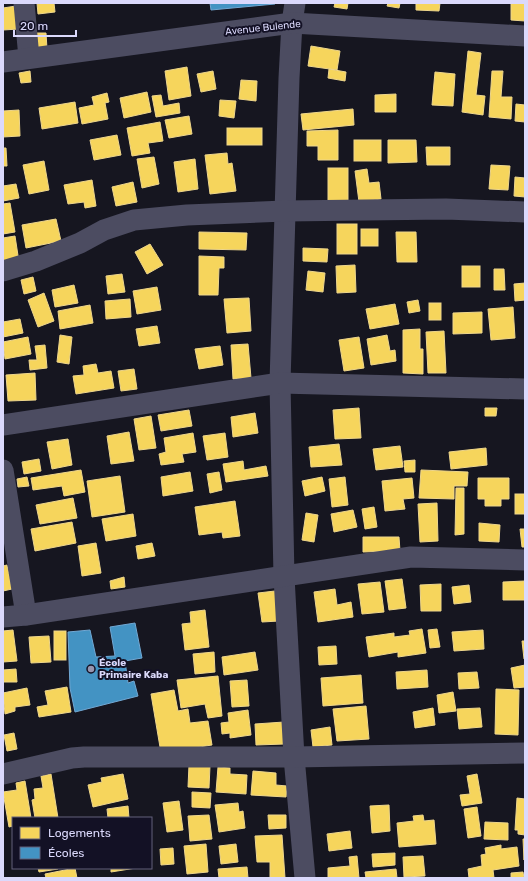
<svg xmlns="http://www.w3.org/2000/svg" width="528" height="881" viewBox="0 0 528 881" font-family="Rubik,sans-serif">
  <style>
    .homes { fill: #f6d55c; stroke: #eed68c }
    .schools { fill: #4393c3; stroke: #71a8d4 }
    .lines { fill: none; stroke-linecap: round; stroke-linejoin: round }
    .minor { stroke: #4c4c61; stroke-width: 21 }
    .poi-dot { fill: #9695af; stroke: #131125; stroke-width: 1.5 }
    .labels { text-anchor: middle; dominant-baseline: central; stroke-width: 4; stroke-linejoin: round; paint-order: stroke }
    .street-label { font-size: 10px; fill: #dbd9fc; stroke: #131125 }
    .poi-label { font-size: 10px; font-weight: bold; fill: #dbd9fc; stroke: #131125; text-anchor: start }
  </style>
  <rect width="100%" height="100%" fill="#161620"/>
  <g class="homes">
    <polygon points="37,3 54,3 55,12 38,14"/>
    <polygon points="335,3 348,3 347,9 334,7"/>
    <polygon points="388,3 400,3 399,8 387,6"/>
    <polygon points="416,3 440,3 439,11 416,10"/>
    <polygon points="511,3 525,3 525,21 511,20"/>
    <polygon points="16,6 19,29 3,30 3,8"/>
    <polygon points="34,33 46,33 47,49 35,49"/>
    <polygon points="311,46 340,51 337,70 308,66"/>
    <polygon points="468,51 481,53 476,95 485,96 483,115 462,112"/>
    <polygon points="187,67 191,96 169,100 165,71"/>
    <polygon points="329,69 346,72 345,81 328,78"/>
    <polygon points="30,71 31,82 21,83 19,73"/>
    <polygon points="213,71 216,89 201,92 197,74"/>
    <polygon points="492,71 503,71 501,97 512,97 511,119 489,117"/>
    <polygon points="435,72 455,74 453,106 432,105"/>
    <polygon points="241,80 257,81 256,101 239,99"/>
    <polygon points="147,92 151,112 124,118 120,98"/>
    <polygon points="107,93 109,102 105,103 108,119 82,124 79,108 94,105 92,97"/>
    <polygon points="396,94 396,112 375,112 375,95"/>
    <polygon points="161,95 163,106 179,103 180,113 156,117 152,96"/>
    <polygon points="220,100 236,101 234,118 219,116"/>
    <polygon points="75,102 78,123 42,129 39,108"/>
    <polygon points="516,104 525,105 525,122 515,121"/>
    <polygon points="353,109 354,125 303,130 301,114"/>
    <polygon points="19,110 20,136 3,137 3,111"/>
    <polygon points="189,116 192,134 169,138 165,120"/>
    <polygon points="160,122 163,141 148,143 150,153 132,156 127,128"/>
    <rect x="227" y="128" width="35" height="17"/>
    <polygon points="338,130 338,160 318,160 318,146 307,146 307,131"/>
    <polygon points="117,135 121,155 94,160 90,140"/>
    <rect x="354" y="140" width="27" height="21"/>
    <polygon points="388,140 416,140 417,162 388,163"/>
    <polygon points="426,147 450,147 450,165 427,165"/>
    <polygon points="3,148 6,148 7,166 3,166"/>
    <polygon points="227,153 228,164 232,163 236,191 210,194 205,155"/>
    <polygon points="154,157 159,184 142,188 137,159"/>
    <polygon points="195,159 198,189 178,192 174,162"/>
    <polygon points="44,161 49,190 29,194 23,165"/>
    <polygon points="491,165 510,166 508,190 489,189"/>
    <rect x="328" y="168" width="20" height="34"/>
    <polygon points="367,169 369,183 379,182 381,199 359,202 355,171"/>
    <polygon points="515,177 525,178 525,197 514,196"/>
    <polygon points="92,180 96,206 85,208 84,202 68,204 64,185"/>
    <polygon points="133,182 137,202 116,206 112,187"/>
    <polygon points="16,184 19,198 3,201 3,186"/>
    <polygon points="10,203 15,232 3,234 3,204"/>
    <polygon points="56,219 61,241 26,248 22,225"/>
    <rect x="337" y="224" width="20" height="30"/>
    <rect x="361" y="229" width="17" height="17"/>
    <polygon points="199,232 247,233 246,250 199,249"/>
    <polygon points="396,232 416,232 417,262 397,262"/>
    <polygon points="15,236 19,262 3,265 3,238"/>
    <polygon points="150,244 163,265 147,274 135,252"/>
    <polygon points="303,248 328,249 327,262 303,261"/>
    <polygon points="199,256 224,257 224,268 219,268 218,295 199,295"/>
    <polygon points="355,265 356,292 337,293 336,266"/>
    <rect x="462" y="266" width="18" height="21"/>
    <polygon points="494,269 504,269 505,290 494,290"/>
    <polygon points="308,271 325,273 323,292 306,290"/>
    <polygon points="122,274 125,292 108,294 106,276"/>
    <polygon points="33,277 36,291 24,294 21,280"/>
    <polygon points="525,283 525,300 515,301 514,284"/>
    <polygon points="74,285 78,303 55,307 52,290"/>
    <polygon points="157,287 161,310 137,314 133,291"/>
    <polygon points="44,293 54,321 38,327 28,300"/>
    <polygon points="249,298 251,331 227,333 224,299"/>
    <polygon points="130,299 131,317 106,319 105,301"/>
    <polygon points="418,300 420,311 409,313 407,302"/>
    <rect x="429" y="303" width="12" height="17"/>
    <polygon points="395,304 399,324 370,329 366,309"/>
    <polygon points="90,305 93,323 60,329 58,311"/>
    <polygon points="513,307 515,338 491,340 488,309"/>
    <polygon points="482,312 482,333 453,334 453,313"/>
    <polygon points="20,319 23,333 3,337 3,322"/>
    <polygon points="157,326 160,343 139,346 136,329"/>
    <polygon points="420,329 420,349 423,349 423,374 403,373 403,330"/>
    <polygon points="444,331 446,373 428,373 426,332"/>
    <polygon points="60,335 72,337 69,364 57,362"/>
    <polygon points="387,335 390,351 395,350 396,361 371,365 367,339"/>
    <polygon points="28,337 31,354 5,359 3,342"/>
    <polygon points="359,337 364,368 344,371 339,340"/>
    <polygon points="248,344 251,378 233,379 231,345"/>
    <polygon points="45,345 47,368 30,370 29,360 37,360 35,346"/>
    <polygon points="220,346 223,365 199,369 195,349"/>
    <polygon points="96,364 98,373 111,371 114,388 76,394 73,376 84,375 83,366"/>
    <polygon points="134,369 137,389 121,391 118,371"/>
    <polygon points="35,373 36,400 8,401 6,375"/>
    <polygon points="359,408 361,438 335,439 333,410"/>
    <polygon points="485,408 497,408 496,416 485,416"/>
    <polygon points="189,410 192,426 161,431 158,415"/>
    <polygon points="255,413 258,433 233,437 231,417"/>
    <polygon points="151,416 156,448 139,450 134,419"/>
    <polygon points="129,432 134,461 111,464 107,436"/>
    <polygon points="193,433 196,452 182,454 184,462 161,465 159,454 166,452 164,438"/>
    <polygon points="225,433 228,457 207,460 203,436"/>
    <polygon points="68,439 72,465 52,469 47,442"/>
    <polygon points="339,444 342,465 311,467 309,447"/>
    <polygon points="400,446 403,467 376,470 373,449"/>
    <polygon points="486,448 487,465 451,469 449,452"/>
    <polygon points="39,459 41,471 24,474 22,462"/>
    <polygon points="415,460 415,472 405,472 404,461"/>
    <polygon points="243,461 244,470 266,466 268,476 226,482 223,464"/>
    <polygon points="81,470 85,492 64,496 62,486 33,490 31,478"/>
    <polygon points="421,470 468,472 467,486 454,486 454,499 419,498"/>
    <polygon points="190,472 193,491 163,496 161,477"/>
    <polygon points="219,472 222,490 210,493 207,474"/>
    <polygon points="120,476 125,512 92,517 87,481"/>
    <polygon points="27,477 29,486 18,487 17,479"/>
    <polygon points="322,477 325,491 305,496 302,481"/>
    <polygon points="345,477 348,505 332,507 329,479"/>
    <polygon points="412,478 414,498 403,499 405,509 385,511 382,481"/>
    <polygon points="478,478 509,478 509,499 501,499 501,506 485,506 485,499 478,499"/>
    <polygon points="456,488 464,488 464,534 455,535"/>
    <rect x="515" y="494" width="10" height="20"/>
    <polygon points="73,498 77,518 40,524 36,505"/>
    <polygon points="235,501 240,536 223,538 222,532 199,535 195,507"/>
    <polygon points="437,503 438,541 420,542 418,504"/>
    <polygon points="374,507 377,527 365,529 362,509"/>
    <polygon points="353,510 357,527 334,532 331,514"/>
    <polygon points="306,513 318,515 314,542 302,540"/>
    <polygon points="133,514 136,536 106,541 102,519"/>
    <polygon points="72,522 76,543 35,551 31,529"/>
    <polygon points="479,523 500,525 499,542 479,541"/>
    <polygon points="520,529 525,529 525,547 522,547"/>
    <polygon points="363,537 399,537 400,551 363,552"/>
    <polygon points="96,543 101,573 82,576 78,546"/>
    <polygon points="152,543 155,556 138,559 136,546"/>
    <polygon points="7,565 12,589 3,591 3,566"/>
    <polygon points="124,577 125,587 111,589 110,581"/>
    <polygon points="402,579 406,608 389,610 385,581"/>
    <polygon points="525,581 525,600 503,600 503,582"/>
    <polygon points="380,582 384,612 362,614 358,584"/>
    <polygon points="441,584 441,611 421,611 420,585"/>
    <polygon points="469,585 471,602 454,604 452,587"/>
    <polygon points="335,589 337,605 351,602 353,617 318,622 314,592"/>
    <polygon points="275,591 279,621 262,622 258,593"/>
    <polygon points="205,610 209,647 185,650 182,624 191,623 190,612"/>
    <polygon points="422,629 426,653 398,657 398,652 369,657 366,637 394,633 394,637 410,635 409,631"/>
    <polygon points="437,629 440,647 430,648 428,630"/>
    <polygon points="13,630 17,661 3,662 3,631"/>
    <polygon points="483,630 484,649 454,651 452,632"/>
    <rect x="54" y="631" width="12" height="29"/>
    <polygon points="49,636 51,662 31,663 29,637"/>
    <polygon points="522,641 525,641 525,659 524,659"/>
    <polygon points="336,646 337,664 319,665 318,647"/>
    <polygon points="214,652 215,672 195,674 193,654"/>
    <polygon points="255,652 258,670 224,675 222,657"/>
    <polygon points="525,665 525,687 514,688 511,668"/>
    <polygon points="16,669 17,682 3,682 3,670"/>
    <polygon points="427,670 428,687 397,689 396,672"/>
    <polygon points="477,672 479,688 459,689 458,673"/>
    <polygon points="361,675 363,703 323,706 321,678"/>
    <polygon points="218,676 222,716 208,718 205,704 181,708 177,680"/>
    <polygon points="247,680 249,706 232,707 230,681"/>
    <polygon points="67,687 71,712 39,717 37,707 48,705 45,691"/>
    <polygon points="27,688 30,705 15,707 15,711 5,714 3,693"/>
    <polygon points="496,689 519,690 518,735 495,734"/>
    <polygon points="174,690 178,711 188,709 190,723 208,721 212,745 161,753 151,694"/>
    <polygon points="453,692 456,711 439,713 437,695"/>
    <polygon points="366,706 369,739 337,741 333,709"/>
    <polygon points="433,708 435,725 415,728 413,712"/>
    <polygon points="480,708 482,727 459,729 457,709"/>
    <polygon points="248,710 251,735 230,738 230,733 222,734 221,723 229,722 228,713"/>
    <polygon points="284,722 285,744 256,745 255,724"/>
    <polygon points="330,727 332,745 313,747 311,730"/>
    <polygon points="14,733 17,749 7,751 4,735"/>
    <polygon points="189,765 210,766 209,788 188,787"/>
    <polygon points="218,767 230,768 230,774 247,775 246,794 216,792"/>
    <polygon points="253,771 276,773 276,785 287,786 286,797 251,795"/>
    <polygon points="51,774 58,818 35,818 32,800 35,799 34,789 43,788 41,776"/>
    <polygon points="123,774 128,799 93,807 88,785 102,782 101,778"/>
    <polygon points="477,774 482,803 462,806 460,795 470,794 467,776"/>
    <polygon points="25,781 31,818 13,818 13,826 9,827 3,792 17,790 16,783"/>
    <polygon points="192,792 211,793 210,808 192,807"/>
    <polygon points="517,798 525,799 525,835 518,834 518,830 515,830"/>
    <polygon points="179,801 183,830 167,832 163,803"/>
    <polygon points="238,803 239,812 243,811 245,828 219,832 215,805"/>
    <polygon points="389,805 390,831 372,833 370,806"/>
    <polygon points="128,806 129,818 108,818 107,809"/>
    <polygon points="477,807 481,836 468,838 464,809"/>
    <polygon points="209,815 212,839 190,841 188,816"/>
    <polygon points="268,815 286,815 286,828 269,829"/>
    <polygon points="423,815 424,821 434,820 436,844 399,847 397,823 414,821 413,816"/>
    <polygon points="485,822 508,823 508,840 484,839"/>
    <polygon points="350,831 352,848 329,851 327,834"/>
    <polygon points="282,835 285,878 270,878 270,862 257,862 255,836"/>
    <polygon points="523,839 525,839 524,860"/>
    <polygon points="206,844 208,872 187,874 184,846"/>
    <polygon points="236,844 238,862 221,864 219,846"/>
    <polygon points="501,845 501,849 517,847 519,866 493,870 494,878 469,878 468,869 482,866 481,855 486,854 485,848"/>
    <polygon points="173,848 174,864 161,865 160,849"/>
    <polygon points="395,853 395,865 373,867 372,854"/>
    <polygon points="357,856 359,878 328,878 328,868 350,866 349,857"/>
    <polygon points="423,856 425,876 404,877 403,857"/>
    <polygon points="247,867 248,878 219,878 218,869"/>
    <polygon points="38,868 58,868 58,869 39,872"/>
    <polygon points="75,868 77,878 46,878 45,874"/>
    <polygon points="111,868 136,868 111,872"/>
    <polygon points="396,869 397,878 366,878 365,872"/>
    <polygon points="523,872 524,878 511,878 511,873"/>
  </g>
  <g class="schools">
    <polygon points="210,3 275,3 275,4 211,10"/>
    <polygon points="135,623 142,658 125,661 128,683 134,681 138,696 75,712 70,688 68,632 90,630 96,657 115,656 110,627"/>
  </g>
  <g class="lines">
    <g class="minor">
      <polyline points="24,3 29,58"/>
      <polyline points="295,3 292,23 289,78 280,383 284,577 294,757 305,878"/>
      <polyline points="3,62 292,23 525,36"/>
      <polyline points="3,271 36,261 80,243 104,230 134,220 187,215 285,211 446,209 525,212"/>
      <polyline points="3,425 280,383 525,389"/>
      <polyline points="3,470 26,615"/>
      <polyline points="3,617 26,615 411,557 525,560"/>
      <polyline points="3,774 72,758 84,757 294,757 525,753"/>
    </g>
  </g>
  <circle class="poi-dot" cx="91" cy="669" r="4"/>
  <g class="labels">
    <g class="street-label">
      <text transform="translate(263 28) rotate(-6)">Avenue Bulende</text>
    </g>
    <g class="poi-label">
      <text x="99" y="663">École<tspan x="99" dy="12">Primaire Kaba</tspan></text>
    </g>
  </g>
  <rect width="528" height="881" fill="none" stroke="#dbd9fc" stroke-width="8"/>
  <rect x="12" y="817" width="140" height="52" fill="#131125" stroke="#63617b"/>
  <rect x="20" y="827" width="20" height="12" fill="#f6d55c" stroke="#63617b"/>
  <text x="48" y="837" font-size="12" fill="#dbd9fc">Logements</text>
  <rect x="20" y="847" width="20" height="12" fill="#4393c3" stroke="#63617b"/>
  <text x="48" y="857" font-size="12" fill="#dbd9fc">Écoles</text>
  <path d="M14 30v6h62v-6" fill="none" stroke="#dbd9fc" stroke-width="2"/>
  <text x="20" y="30" font-size="12" fill="#dbd9fc" stroke="#131125" stroke-width="3" paint-order="stroke">20 m</text>
</svg>
